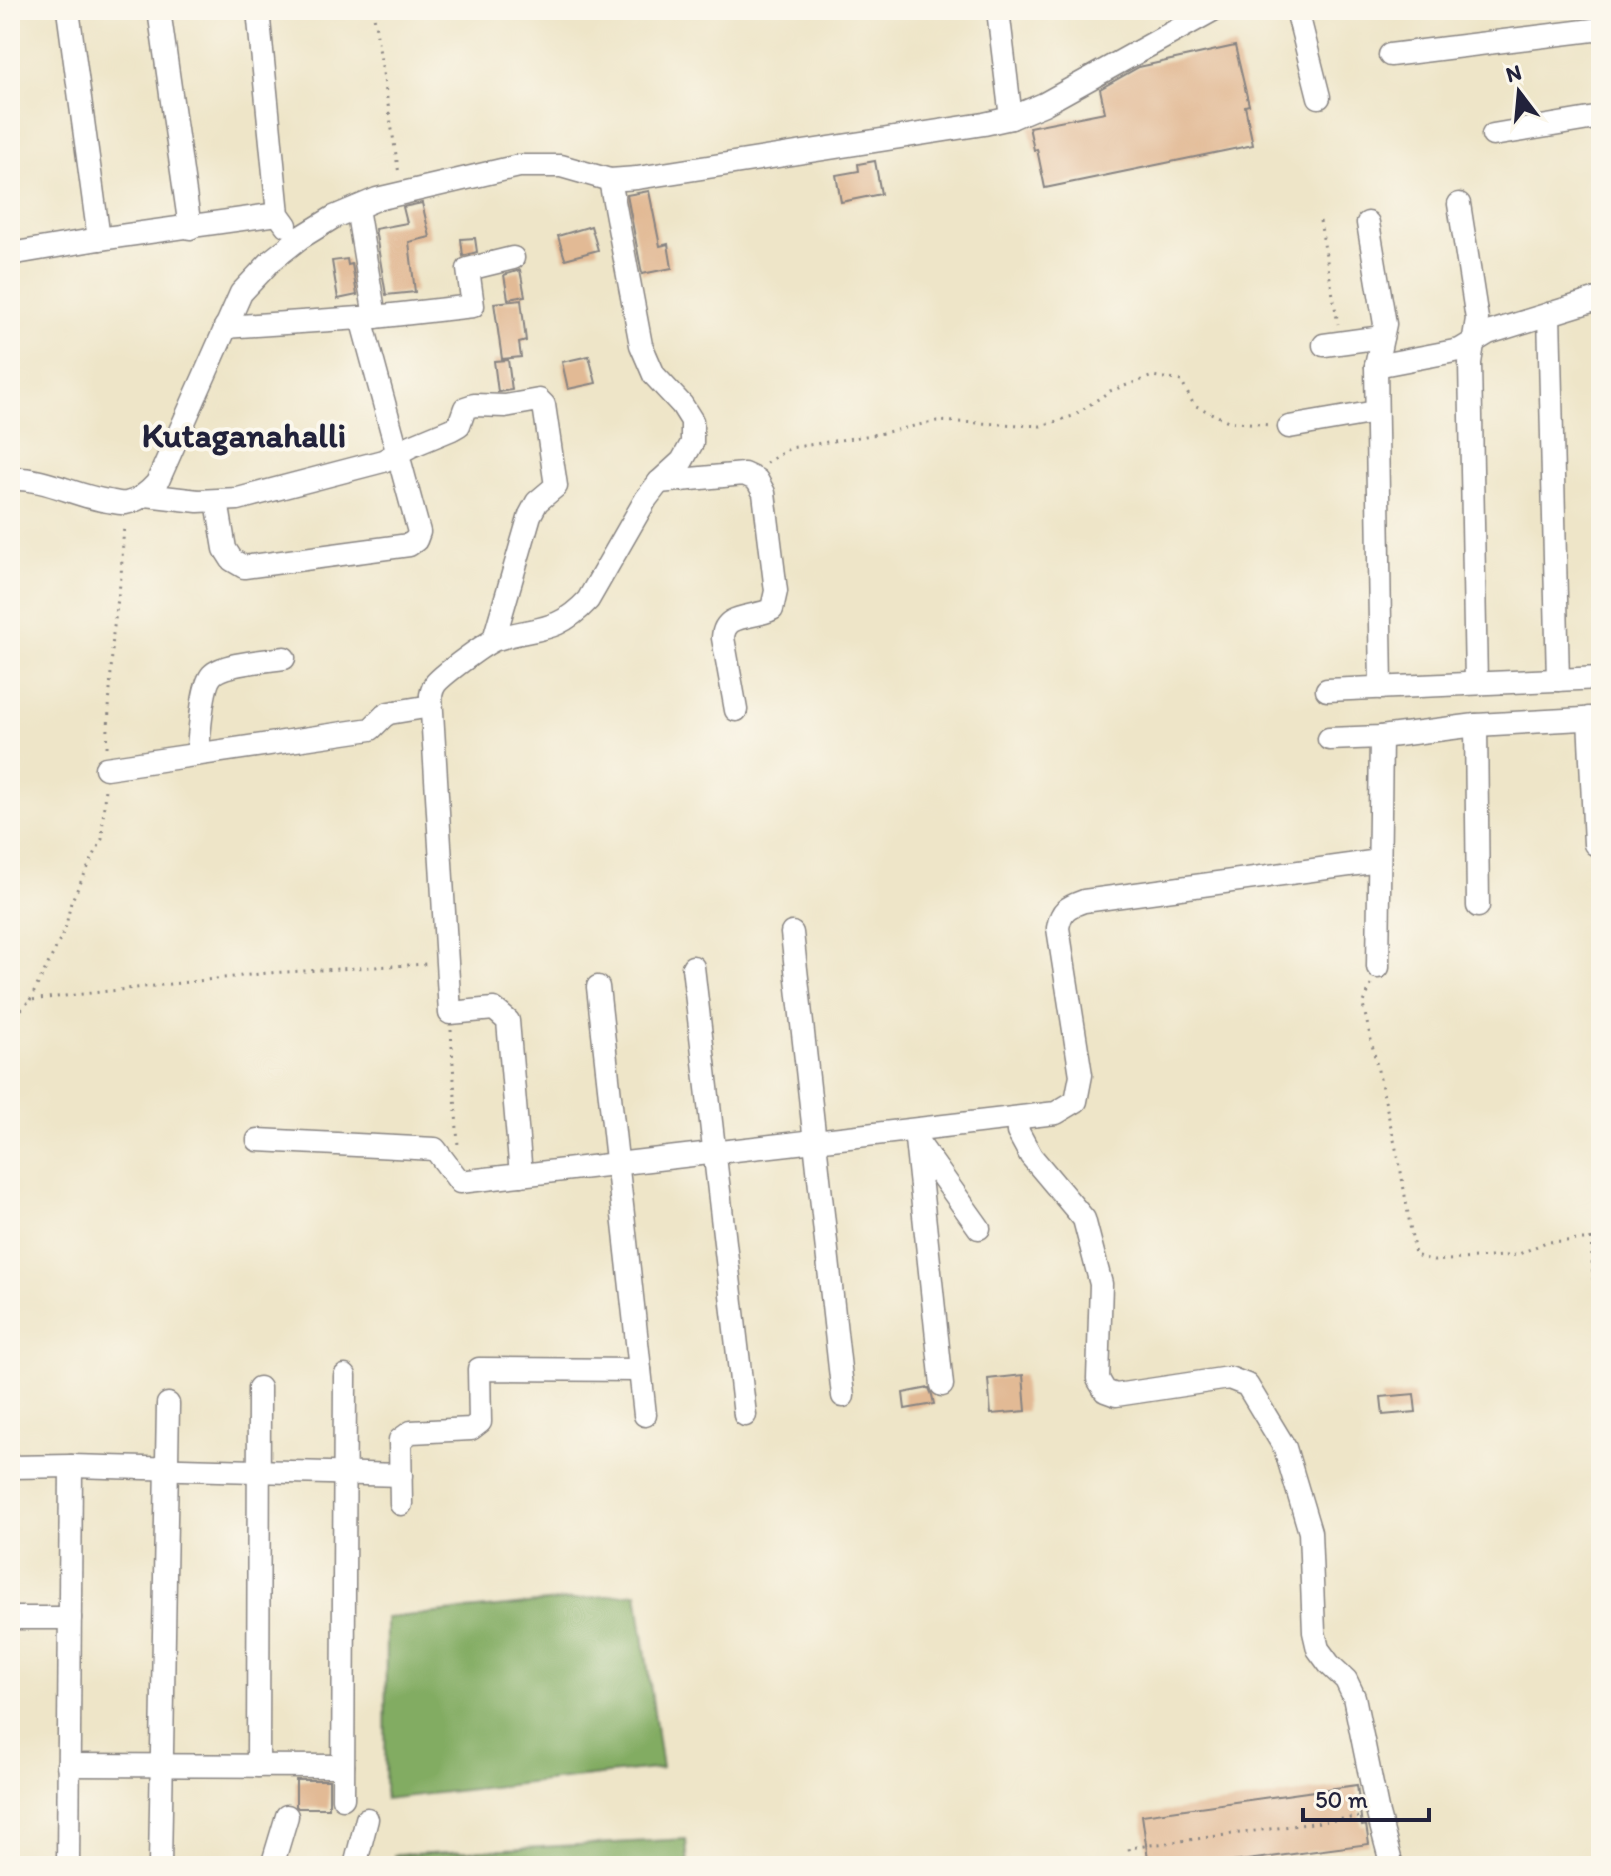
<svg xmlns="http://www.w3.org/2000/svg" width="1611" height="1876" viewBox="0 0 1611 1876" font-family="Itim,sans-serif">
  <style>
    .forest { fill: #82ac62; stroke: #52674e; stroke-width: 2 }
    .building { fill: #e2ba95 }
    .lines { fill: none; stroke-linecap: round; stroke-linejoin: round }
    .minor-casing { stroke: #888482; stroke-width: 25 }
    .path { stroke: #888482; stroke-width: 3; stroke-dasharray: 2 6; stroke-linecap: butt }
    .minor { stroke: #fff; stroke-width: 22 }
    .labels { text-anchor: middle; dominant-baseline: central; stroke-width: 8; stroke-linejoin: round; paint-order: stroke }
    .quarter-label { font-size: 34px; font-weight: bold; fill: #22223b; stroke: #fbf7ec }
  </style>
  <rect width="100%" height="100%" fill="#fbf7ec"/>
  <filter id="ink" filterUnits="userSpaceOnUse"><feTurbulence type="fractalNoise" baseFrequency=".0125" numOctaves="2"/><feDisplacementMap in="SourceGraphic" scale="16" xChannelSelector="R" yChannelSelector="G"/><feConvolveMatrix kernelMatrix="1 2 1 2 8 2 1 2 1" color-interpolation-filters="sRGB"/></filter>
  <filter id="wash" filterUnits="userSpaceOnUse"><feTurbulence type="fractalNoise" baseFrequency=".006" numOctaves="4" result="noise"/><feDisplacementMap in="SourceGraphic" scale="32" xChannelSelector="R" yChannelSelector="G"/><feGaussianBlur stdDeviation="1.8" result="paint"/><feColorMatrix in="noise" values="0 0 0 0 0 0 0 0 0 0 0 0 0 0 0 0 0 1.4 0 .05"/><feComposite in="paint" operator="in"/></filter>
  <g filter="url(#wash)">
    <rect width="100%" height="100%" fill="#eee5c8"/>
    <g class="forest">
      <polygon points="637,1593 662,1768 385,1799 386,1618"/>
      <polygon points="686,1839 688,1866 396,1866 394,1855"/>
    </g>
    <g id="blocks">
      <g class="building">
        <polygon points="1235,46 1249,105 1245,106 1253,145 1045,188 1037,149 1034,150 1029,127 1105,112 1100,89 1139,67"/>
        <polygon points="875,161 881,194 841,202 836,175 859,171 858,164"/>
        <polygon points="649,191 660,246 668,244 672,268 642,274 627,195"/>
        <polygon points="422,203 430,237 409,242 415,292 386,295 375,229 407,223 403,207"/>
        <polygon points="591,226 598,250 565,259 558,236"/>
        <polygon points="475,238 477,252 463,256 461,239"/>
        <polygon points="347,259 348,265 352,264 357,295 338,299 332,261"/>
        <polygon points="520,270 525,296 508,299 504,275"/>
        <polygon points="521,300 526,341 519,343 521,357 502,359 494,303"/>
        <polygon points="589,356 596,383 568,389 562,362"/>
        <polygon points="508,360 512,390 498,392 494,361"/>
        <polygon points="1023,1375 1026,1411 991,1414 988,1379"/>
        <polygon points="929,1388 932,1395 934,1404 905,1409 903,1393"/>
        <polygon points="1414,1394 1416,1412 1383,1415 1381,1397"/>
        <polygon points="296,1780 329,1780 329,1808 298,1808 296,1806"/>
        <polygon points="1357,1785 1362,1826 1366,1825 1369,1844 1202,1866 1149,1866 1142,1815"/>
      </g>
    </g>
  </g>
  <g filter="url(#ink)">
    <use href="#blocks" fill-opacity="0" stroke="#888482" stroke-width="2"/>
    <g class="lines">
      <g class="minor-casing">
        <g id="minor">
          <polyline points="68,10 99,239"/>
          <polyline points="159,10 190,228"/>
          <polyline points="258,10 278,214 286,225"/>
          <polyline points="998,10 1011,118"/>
          <polyline points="1297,10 1319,97"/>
          <polyline points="1390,55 1601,29"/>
          <polyline points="1493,135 1601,117"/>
          <polyline points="1459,204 1477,319 1470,363 1476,683"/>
          <polyline points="357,208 375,317"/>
          <polyline points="1368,223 1385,324 1376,366 1381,688"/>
          <polyline points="10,254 99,239 278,214"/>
          <polyline points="1549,314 1558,680"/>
          <polyline points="225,327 375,317 473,306 468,269 513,258"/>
          <polyline points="1324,345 1382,337"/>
          <polyline points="1376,366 1460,350 1488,333 1601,298"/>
          <polyline points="1289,427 1376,412"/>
          <path d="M10,479c34,-2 65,17 98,22 6,1 13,3 18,2 13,-2 23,-11 31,-20l84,-190 31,-33 28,-22 34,-21 43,-18 142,-33h42l49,14 27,-2 347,-54 27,-6 33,-14 169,-94"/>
          <path d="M659,482l85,-8 13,6 7,13 12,98 -4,18c-18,10 -48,3 -49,29l13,72"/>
          <polyline points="146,495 198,501 238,499 383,461 411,446 452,429 459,425 465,408 474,405 505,406 539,400 544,405 556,486 537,502 530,515 494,639"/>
          <polyline points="217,501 225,549 232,560 244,567 409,545 416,540 419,532 361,318"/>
          <polyline points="1327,690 1601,678"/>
          <polyline points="1589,718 1595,844"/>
          <polyline points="1476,725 1478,906"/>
          <polyline points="1329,739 1381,737 1476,725 1601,718"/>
          <path d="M197,754c3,-17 4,-67 15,-79 11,-12 55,-14 72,-17"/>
          <polyline points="106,768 371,729 384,716 389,713 431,706"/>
          <polyline points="792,933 843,1396"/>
          <polyline points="693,967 745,1415"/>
          <polyline points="1378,967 1381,737"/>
          <polyline points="598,987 645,1415"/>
          <polyline points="1017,1118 1018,1132 1031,1156 1084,1219 1101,1284 1098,1379 1105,1391 1116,1395 1229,1378 1247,1385 1285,1448 1310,1532 1314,1632 1318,1649 1329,1664 1346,1680 1354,1697 1378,1814 1392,1866"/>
          <polyline points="915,1130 942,1385"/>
          <path d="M258,1140l177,9 25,33 596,-69 20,-12 5,-26 -23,-147c3,-18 9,-21 26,-27l295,-40"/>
          <polyline points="917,1141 979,1228"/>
          <path d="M521,1175l-13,-154 -14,-12 -44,4 -19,-318c1,-5 2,-8 5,-12 8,-9 50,-41 61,-44 40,-13 58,-4 91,-39l58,-101 13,-17 23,-21 10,-18v-22l-10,-16 -28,-30 -13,-30 -31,-165"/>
          <polyline points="10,1467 71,1466 401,1475"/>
          <polyline points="401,1504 400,1440 411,1432 471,1429 480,1422 479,1369 640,1370"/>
          <polyline points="10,1618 70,1618"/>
          <polyline points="68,1765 343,1766"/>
          <polyline points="258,1766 259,1388"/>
          <polyline points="343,1798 345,1376"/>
          <polyline points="68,1866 71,1466"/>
          <polyline points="160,1866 168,1404"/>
          <polyline points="272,1866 287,1816"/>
          <polyline points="355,1866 367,1819"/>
        </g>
      </g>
      <g class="path">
        <polyline points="373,10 399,174"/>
        <polyline points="1320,221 1338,324"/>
        <polyline points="766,463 790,448 878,434 937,421 1041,426 1073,416 1110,391 1153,376 1181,381 1194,405 1228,421 1269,425"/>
        <polyline points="107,747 113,634 121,577 124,524"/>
        <polyline points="1371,985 1363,1005 1400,1166 1415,1255 1434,1261 1517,1255 1546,1242 1601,1239"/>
        <polyline points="30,1000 65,930 71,902 102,839 105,787"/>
        <polyline points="10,1021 30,1000 268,973 427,964"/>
        <polyline points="451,1030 458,1146"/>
        <polyline points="1591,1238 1601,1420"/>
        <polyline points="1132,1866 1129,1848 1358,1817"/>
        <polyline points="1314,1866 1370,1859"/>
      </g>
      <use href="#minor" class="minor"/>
    </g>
  </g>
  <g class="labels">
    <g class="quarter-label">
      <text x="244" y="435">Kutaganahalli</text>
    </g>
  </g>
  <rect width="1611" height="1876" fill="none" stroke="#fbf7ec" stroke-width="40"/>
  <g transform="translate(1519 92) rotate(344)" stroke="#fbf7ec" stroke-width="6" paint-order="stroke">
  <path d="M0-6L14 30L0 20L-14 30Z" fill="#22223b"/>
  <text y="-12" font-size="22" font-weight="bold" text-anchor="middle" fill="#22223b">N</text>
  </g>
  <path d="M1303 1808v12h126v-12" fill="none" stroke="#22223b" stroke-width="4"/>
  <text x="1315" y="1808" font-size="24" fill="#22223b" stroke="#fbf7ec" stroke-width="6" paint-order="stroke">50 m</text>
</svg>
